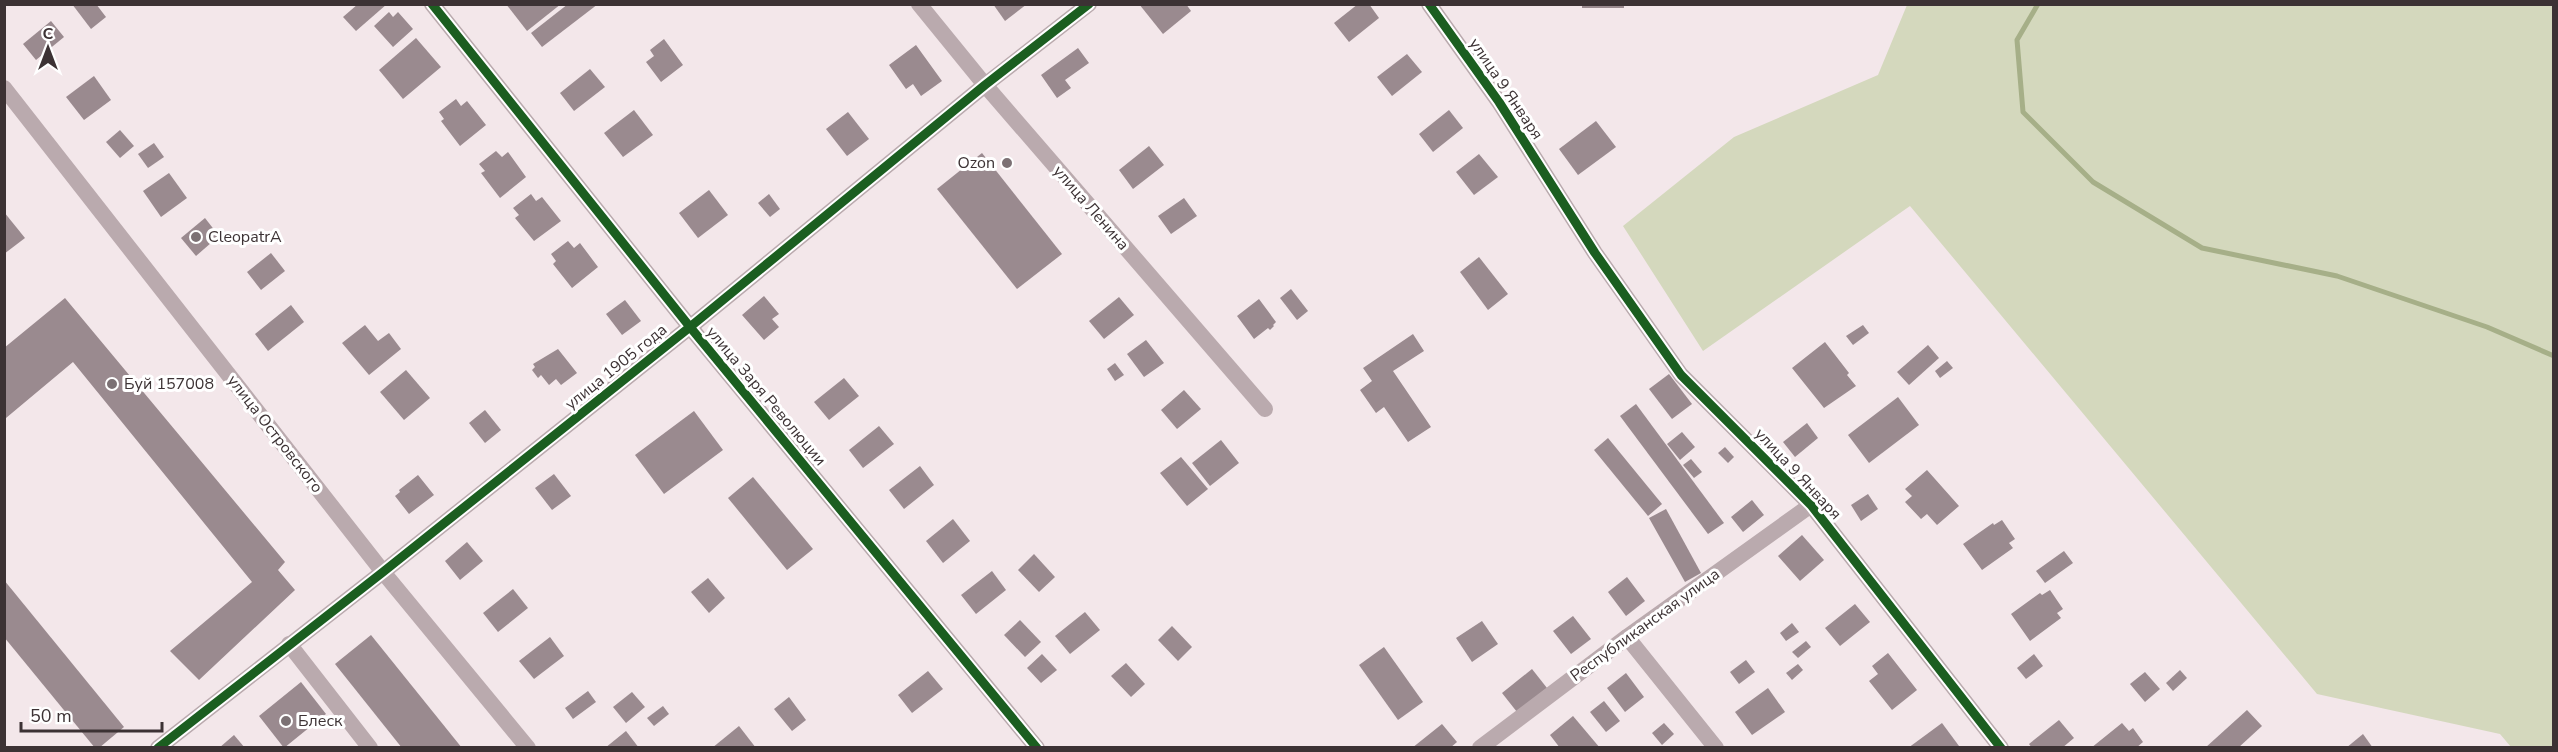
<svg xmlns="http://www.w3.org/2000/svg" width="2558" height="752" viewBox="0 0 2558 752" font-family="'Nunito Sans',sans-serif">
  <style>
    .green { fill: #d4d8bd }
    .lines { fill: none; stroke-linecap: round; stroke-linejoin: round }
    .stream { stroke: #a6af88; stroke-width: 5 }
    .building { fill: #9a8a8f }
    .minor { stroke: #baaaae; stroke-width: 16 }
    .cycleway-casing { stroke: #fff; stroke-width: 13 }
    .cycleway { stroke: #1b5e20; stroke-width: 9 }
    .poi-dot { fill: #7c7174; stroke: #fff; stroke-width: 2 }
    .labels { text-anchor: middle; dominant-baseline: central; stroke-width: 6; stroke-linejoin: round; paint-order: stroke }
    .street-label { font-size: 16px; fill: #3c3234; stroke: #fff }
    .poi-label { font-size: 16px; fill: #3c3234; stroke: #fff; text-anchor: start }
  </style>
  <rect width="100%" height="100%" fill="#f3e7ea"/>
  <polygon class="green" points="1907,5 2553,5 2553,747 2511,747 2500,734 2317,694 1910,206 1703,351 1623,226 1734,137 1878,75"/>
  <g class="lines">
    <polyline class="stream" points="2038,4 2017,40 2023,112 2093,182 2202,248 2337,276 2487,327 2554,356"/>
  </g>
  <g class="building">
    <polygon points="72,4 96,4 106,17 91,29"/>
    <polygon points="358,4 387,4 356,31 343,17"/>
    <polygon points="506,4 561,4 527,31"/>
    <polygon points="568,4 598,4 542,47 531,33"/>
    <polygon points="993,4 1027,4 1005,21"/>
    <polygon points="1139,4 1186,4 1191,11 1163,34"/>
    <polygon points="1358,4 1369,4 1379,18 1349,42 1334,23"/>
    <rect x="1582" y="5" width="42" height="3"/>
    <polygon points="389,12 393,17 398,12 413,29 393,47 374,26"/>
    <polygon points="51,21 64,37 36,60 23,44"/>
    <polygon points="416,38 441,67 403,99 379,70"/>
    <polygon points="664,39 683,65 661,82 646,62 654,56 650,50"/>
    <polygon points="916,45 942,81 921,96 913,84 906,89 889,65"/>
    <polygon points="1078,48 1089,63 1065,80 1071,88 1057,98 1041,75"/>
    <polygon points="1407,54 1422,72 1392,96 1377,77"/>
    <polygon points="590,69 605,87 574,111 560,93"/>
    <polygon points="94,76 111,100 84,120 66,97"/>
    <polygon points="456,99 461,106 467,101 486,125 460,146 441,121 444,119 439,112"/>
    <polygon points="634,110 653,135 623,157 604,133"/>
    <polygon points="1449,110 1463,128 1433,152 1419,134"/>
    <polygon points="848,112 869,139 847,156 826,129"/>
    <polygon points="1596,121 1616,147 1578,175 1559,149"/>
    <polygon points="120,130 134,146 120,158 106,142"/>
    <polygon points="154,143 164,157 148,168 138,154"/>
    <polygon points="1149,146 1164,165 1133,189 1119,170"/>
    <polygon points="496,151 502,157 508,152 526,177 500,198 481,173 485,171 479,164"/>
    <polygon points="982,153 1062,254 1017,289 937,189"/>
    <polygon points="1479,154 1498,177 1474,195 1456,172"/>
    <polygon points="169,173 187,198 161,217 143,191"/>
    <polygon points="709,190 728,215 698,238 679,213"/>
    <polygon points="531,194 536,201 542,197 561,221 534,241 515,218 519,215 513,208"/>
    <polygon points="769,194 780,209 770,217 758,203"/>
    <polygon points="1184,198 1197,216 1171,234 1158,216"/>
    <polygon points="4,212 25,238 4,254"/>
    <polygon points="205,218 219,236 196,256 181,238"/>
    <polygon points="568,241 574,248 580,243 598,267 572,288 553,264 556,261 551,254"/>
    <polygon points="271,253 285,271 261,290 247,272"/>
    <polygon points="1479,257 1508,294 1488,310 1460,272"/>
    <polygon points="1291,289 1308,311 1297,320 1280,298"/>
    <polygon points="764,296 779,314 772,319 779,327 764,340 742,315"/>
    <polygon points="1119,297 1134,315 1104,339 1089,321"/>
    <polygon points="65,298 285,562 278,570 295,590 199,680 170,651 252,582 73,362 6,418 4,416 4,348"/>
    <polygon points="1259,299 1276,322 1273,325 1274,326 1270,330 1268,328 1254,339 1237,316"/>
    <polygon points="625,300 641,321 622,335 606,314"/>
    <polygon points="291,305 304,322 268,351 255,334"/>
    <polygon points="365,325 378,341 389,333 401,349 369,375 342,343"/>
    <polygon points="1863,325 1869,333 1853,345 1846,336"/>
    <polygon points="1413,334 1424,351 1393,371 1431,427 1408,442 1384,407 1376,413 1360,390 1372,381 1363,368"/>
    <polygon points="1146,340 1164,363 1144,377 1127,354"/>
    <polygon points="1825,342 1849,373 1847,375 1856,386 1824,408 1792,368"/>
    <polygon points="1928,345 1939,358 1909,385 1897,372"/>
    <polygon points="558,349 577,373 561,385 556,379 549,385 541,375 538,378 532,370 535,367 533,364"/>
    <polygon points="1947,361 1953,368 1940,378 1935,371"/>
    <polygon points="1115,363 1124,375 1115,381 1107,369"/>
    <polygon points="406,370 430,398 404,420 380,392"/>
    <polygon points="1669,374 1692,404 1672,419 1649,389"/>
    <polygon points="844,378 859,396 829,420 814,402"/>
    <polygon points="1184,390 1201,409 1177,429 1161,410"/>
    <polygon points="1898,397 1919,425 1869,463 1848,435"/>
    <polygon points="1636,404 1724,523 1708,534 1620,416"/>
    <polygon points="485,410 501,430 485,443 469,423"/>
    <polygon points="694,411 723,450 664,494 635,455"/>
    <polygon points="1807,423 1818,438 1795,457 1783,442"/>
    <polygon points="879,426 894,444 863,468 849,450"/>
    <polygon points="1682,432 1695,447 1680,460 1667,444"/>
    <polygon points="1608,438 1662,504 1648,516 1594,450"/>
    <polygon points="1221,440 1239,463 1210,486 1192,463"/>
    <polygon points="1725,447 1734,457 1728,463 1718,453"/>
    <polygon points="1181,457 1208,489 1187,506 1160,473"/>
    <polygon points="1691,459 1702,472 1694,478 1683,465"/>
    <polygon points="920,466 934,485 904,509 889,490"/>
    <polygon points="1927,470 1959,506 1937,525 1927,514 1921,519 1905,502 1912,496 1905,489"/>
    <polygon points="554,474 571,496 552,510 535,488"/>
    <polygon points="418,475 434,495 409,514 395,496 400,492 399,490"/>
    <polygon points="753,477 813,549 787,570 728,498"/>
    <polygon points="1868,494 1878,509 1861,521 1851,505"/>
    <polygon points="1752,500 1764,515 1743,532 1731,517"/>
    <polygon points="1666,509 1701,573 1685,582 1649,518"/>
    <polygon points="953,519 970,541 943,563 926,541"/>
    <polygon points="2002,520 2015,539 2009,543 2013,548 1982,570 1963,544 1993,523 1994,525"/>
    <polygon points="1802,535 1824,560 1800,581 1778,556"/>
    <polygon points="467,542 483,561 460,580 445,561"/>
    <polygon points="2064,551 2073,563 2045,583 2036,571"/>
    <polygon points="1034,554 1055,577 1039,592 1018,570"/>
    <polygon points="992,571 1006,590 976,614 961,595"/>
    <polygon points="1627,577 1645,601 1626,616 1608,592"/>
    <polygon points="708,578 725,598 709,613 691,592"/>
    <polygon points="4,580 124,727 99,748 95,748 4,637"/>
    <polygon points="513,589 528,608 498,632 483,613"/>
    <polygon points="2050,590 2063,609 2057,613 2061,618 2030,641 2011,614 2040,593 2042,595"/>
    <polygon points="1855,604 1870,622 1840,646 1825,628"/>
    <polygon points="1085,612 1100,630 1070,654 1055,636"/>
    <polygon points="1573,616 1591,639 1571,654 1553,631"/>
    <polygon points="1020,620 1041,642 1025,657 1004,635"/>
    <polygon points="1482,621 1498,644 1472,662 1456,638"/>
    <polygon points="1792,623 1799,632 1786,641 1780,633"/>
    <polygon points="1172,626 1192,647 1178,661 1158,640"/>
    <polygon points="371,635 462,748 402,748 335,664"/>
    <polygon points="550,637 564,656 534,679 519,661"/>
    <polygon points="1806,641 1811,647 1798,658 1792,652"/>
    <polygon points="1384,647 1423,702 1398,720 1359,665"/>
    <polygon points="1888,653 1917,690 1892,710 1869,681 1878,674 1872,666"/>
    <polygon points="1042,654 1057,670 1041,683 1027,668"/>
    <polygon points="2034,654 2043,666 2026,679 2017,668"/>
    <polygon points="1746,660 1755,672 1739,684 1730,672"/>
    <polygon points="1126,663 1145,684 1131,697 1111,676"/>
    <polygon points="1798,664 1803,670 1792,680 1786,673"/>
    <polygon points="1532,669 1547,688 1517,712 1502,693"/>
    <polygon points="2180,670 2187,678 2173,691 2166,683"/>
    <polygon points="928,671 943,689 912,713 898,695"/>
    <polygon points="2145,672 2160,689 2145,702 2130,684"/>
    <polygon points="1626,673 1644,697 1625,712 1607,688"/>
    <polygon points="301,682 326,714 284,748 259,716"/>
    <polygon points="1768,688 1785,712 1752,735 1735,712"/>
    <polygon points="588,691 596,702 573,719 565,708"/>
    <polygon points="632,692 645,707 626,723 613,707"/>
    <polygon points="789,697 806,720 792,731 774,709"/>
    <polygon points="1604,701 1620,721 1606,732 1590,712"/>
    <polygon points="663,706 669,714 654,726 647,718"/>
    <polygon points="2247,710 2262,726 2238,748 2205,748"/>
    <polygon points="1573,716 1600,748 1560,748 1550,735"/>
    <polygon points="2059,720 2074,738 2062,748 2032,748 2029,744"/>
    <polygon points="1664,723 1674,734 1662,745 1652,733"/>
    <polygon points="1942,723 1959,746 1908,748"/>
    <polygon points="2122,723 2129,731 2133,728 2143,742 2136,748 2091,748"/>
    <polygon points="1442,724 1457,742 1450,748 1412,748"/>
    <polygon points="739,726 756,748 712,748"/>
    <polygon points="626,731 639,748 605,748"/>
    <polygon points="2363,734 2373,748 2346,748"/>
    <polygon points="234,735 245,748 219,748"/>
  </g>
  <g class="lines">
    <g class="minor">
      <polyline points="432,4 690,327 1037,748"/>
      <polyline points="919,4 985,85 1265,409"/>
      <polyline points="1429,4 1499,102 1595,253 1681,375 1811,505 2001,748"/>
      <polyline points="4,88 383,572 528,748"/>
      <polyline points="1627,637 1716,748"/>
      <polyline points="289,644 370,748"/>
      <polyline points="158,748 383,572 690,327 985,85 1089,4"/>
      <polyline points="1480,748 1627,637 1811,505"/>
    </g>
    <g class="cycleway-casing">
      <g id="cycleway">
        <polyline points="432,4 690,327 1037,748"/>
        <polyline points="1429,4 1499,102 1595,253 1681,375 1811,505 2001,748"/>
        <polyline points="158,748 383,572 690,327 985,85 1089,4"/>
      </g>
    </g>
    <use href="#cycleway" class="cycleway"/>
  </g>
  <g class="poi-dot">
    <circle cx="1007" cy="163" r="6"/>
    <circle cx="196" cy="237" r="6"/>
    <circle cx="112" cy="384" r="6"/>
    <circle cx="286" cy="721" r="6"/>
  </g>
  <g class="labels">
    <g class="street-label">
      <text transform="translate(1506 89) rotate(56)">улица 9 Января</text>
      <text transform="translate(1091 208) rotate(49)">улица Ленина</text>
      <text transform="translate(616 367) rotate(-39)">улица 1905 года</text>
      <text transform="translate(766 396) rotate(50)">улица Заря Революции</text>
      <text transform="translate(275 434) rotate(52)">улица Островского</text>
      <text transform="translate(1798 474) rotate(47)">улица 9 Января</text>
      <text transform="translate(1645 625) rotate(-36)">Республиканская улица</text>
    </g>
    <g class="poi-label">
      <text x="995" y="163" text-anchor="end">Ozon</text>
      <text x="208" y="237">CleopatrA</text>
      <text x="124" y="384">Буй 157008</text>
      <text x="298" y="721">Блеск</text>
    </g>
  </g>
  <rect width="2558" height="752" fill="none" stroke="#3c3234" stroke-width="12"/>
  <g transform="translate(48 48)" stroke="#ffffff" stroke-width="4.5" paint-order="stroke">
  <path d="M0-4.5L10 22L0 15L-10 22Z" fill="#3c3234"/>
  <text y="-9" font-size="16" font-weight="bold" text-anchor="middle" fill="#3c3234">С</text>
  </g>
  <path d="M21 722v9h141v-9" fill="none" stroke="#3c3234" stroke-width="3"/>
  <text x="30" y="722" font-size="18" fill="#3c3234" stroke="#ffffff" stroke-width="4.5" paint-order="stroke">50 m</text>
</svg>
